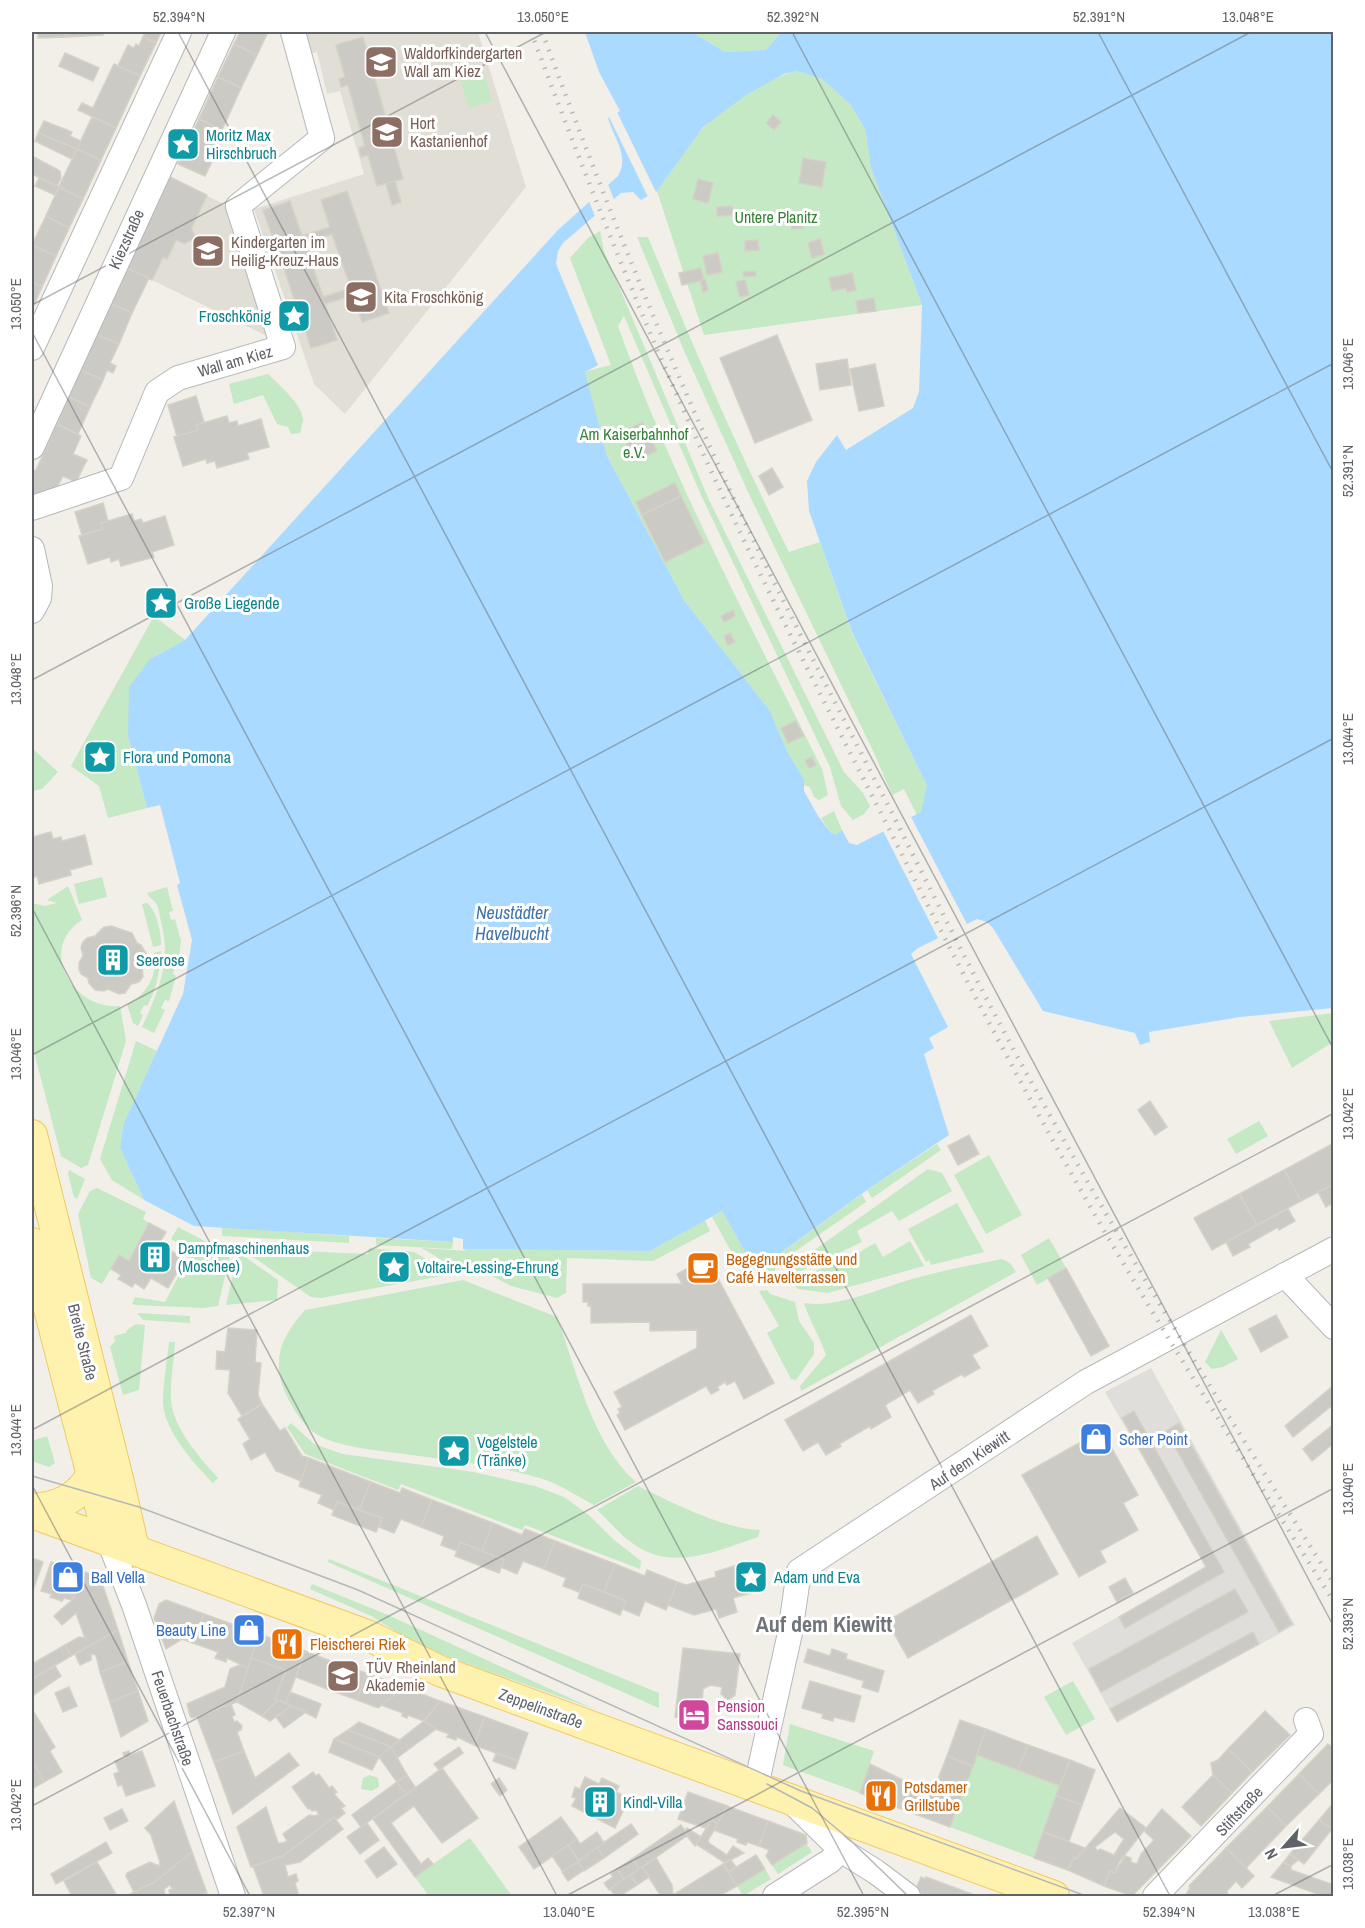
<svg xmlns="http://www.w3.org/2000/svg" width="1365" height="1928" viewBox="0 0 1365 1928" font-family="'Archivo Narrow',sans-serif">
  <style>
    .industrial { fill: #e0deda }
    .education { fill: #e1ded6 }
    .green { fill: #c5e8c5 }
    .water { fill: #aadaff; fill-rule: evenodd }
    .pier { fill: #f1efe8 }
    .building { fill: #cccac5; stroke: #d6d1c6; stroke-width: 1.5; fill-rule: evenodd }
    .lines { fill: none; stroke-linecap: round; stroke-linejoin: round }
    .minor-casing { stroke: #b5b8bc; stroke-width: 26 }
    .major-casing { stroke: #f2c960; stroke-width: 32 }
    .minor { stroke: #fff; stroke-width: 24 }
    .major { stroke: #fff2af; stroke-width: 30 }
    .tram { stroke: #b6b7b8; stroke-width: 1.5 }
    .rail { stroke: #b6b7b8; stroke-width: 4.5; stroke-dasharray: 1.5 8; stroke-linecap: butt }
    .ticks { fill: none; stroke: #5f6368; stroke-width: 1.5; stroke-opacity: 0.45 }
    .labels { text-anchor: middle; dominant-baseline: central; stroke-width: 6; stroke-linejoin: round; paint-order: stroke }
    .education-label { font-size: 16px; fill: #785e54; stroke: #fff; text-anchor: start }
    .culture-label { font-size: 16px; fill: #0d838f; stroke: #fff; text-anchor: start }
    .park-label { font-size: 16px; fill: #348238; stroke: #fff }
    .street-label { font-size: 16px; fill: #5f6368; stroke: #fff }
    .food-label { font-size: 16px; fill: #c56008; stroke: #fff; text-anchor: start }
    .shop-label { font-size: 16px; fill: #366cbe; stroke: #fff; text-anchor: start }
    .hotel-label { font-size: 16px; fill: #b23c85; stroke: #fff; text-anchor: start }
    .water-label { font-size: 18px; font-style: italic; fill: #4174aa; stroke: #fff }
    .district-label { font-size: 22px; font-weight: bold; fill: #70757a; stroke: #fff }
    .neatline { fill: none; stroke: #5f6368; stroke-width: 2 }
    .ticks-label { font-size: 15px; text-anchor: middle; fill: #5f6368 }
  </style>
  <rect width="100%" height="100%" fill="#f1efe8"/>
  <polygon class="industrial" points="1151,1368 1295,1625 1117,1723 1072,1643 1206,1567 1105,1392"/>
  <g class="education">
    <polygon points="299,32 478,32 526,187 345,414 314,384 254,209 364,174 340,91 327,94 317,52 305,55"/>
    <polygon points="166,175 231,208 273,339 152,280 163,257 167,259 176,240 185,244 187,242 193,240 195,236 192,231 195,219"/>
  </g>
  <g class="green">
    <polygon points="692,32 781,32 766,50 725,52"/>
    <polygon points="482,66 492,101 469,108 458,73"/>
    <path d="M797,71l25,8 28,25 15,25 6,39 51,137 -218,30 -47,-144c15,-20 28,-45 46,-63 18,-20 69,-52 94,-57z"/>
    <path d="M600,231l4,20 105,249 135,272 19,21 7,13 -6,8 -11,6 -12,-14 -11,-39 -129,-272 -77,-179 -6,10c54,153 132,298 204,443l6,26 -9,5 -5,-3 -4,-10 -6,-2v-6l-17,-28 -17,-40 -86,-111 -77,-144 -23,-84 27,-7 -41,-107 18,-20z"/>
    <path d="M637,237h11c44,107 89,212 141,315l31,-10 32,91 75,153c-1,10 -1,23 -10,29l-13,-26 -12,6 -17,-40 -126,-261 -64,-141z"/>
    <path d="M268,374c10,10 34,30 35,45 0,4 -2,10 -3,14l-9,1 -3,-7 -11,-3 -14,-29 -29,9 -5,-20z"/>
    <polygon points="154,616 185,640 150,659 128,736 147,808 108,818 99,786 71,766"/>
    <polygon points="32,748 58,772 42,789 32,791"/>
    <polygon points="834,811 842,830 836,834 831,833 821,818"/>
    <polygon points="102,877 107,897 79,904 74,884"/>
    <path d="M68,886l14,34c-45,28 -10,90 38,86l6,35 -38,124 -7,3 -20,-12 -29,-112v-141l13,3 12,-3 -10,-3z"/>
    <path d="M167,887l6,24 -4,1 2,8 4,-1 6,22 -3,24h-3l-2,9 3,2 -7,25 -4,-1 -4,8 4,2 -11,23 -12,-6c16,-35 30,-66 19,-105 -1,-5 -2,-14 -5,-19 -3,-4 -7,-5 -9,-10z"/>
    <path d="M147,903c10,8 14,29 14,42l-8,2 -11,-43z"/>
    <path d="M161,951c-1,19 -4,38 -14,55l-3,-1 -4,8 3,2 -5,11 -5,-3 -6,-19c21,-10 31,-29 27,-51z"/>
    <polygon points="1333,1013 1333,1042 1292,1068 1269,1021"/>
    <polygon points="136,1041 157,1051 123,1125 120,1148 144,1200 112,1180 100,1159"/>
    <polygon points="1259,1121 1268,1136 1236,1154 1227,1139"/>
    <polygon points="937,1144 941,1150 872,1198 867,1190"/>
    <polygon points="989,1155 1022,1215 986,1234 954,1175"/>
    <polygon points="928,1169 942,1173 952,1191 899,1221 892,1211 857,1231 862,1242 790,1276 792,1266"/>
    <polygon points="69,1170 85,1179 77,1199 74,1197 68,1174"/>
    <polygon points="97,1188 146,1212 143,1219 149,1223 129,1260 119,1255 102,1284 91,1278 78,1214 90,1191"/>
    <polygon points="862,1194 866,1202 780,1262 769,1279 756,1281 745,1276 712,1217 722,1211 756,1271"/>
    <polygon points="957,1203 984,1252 931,1265 929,1260 926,1262 908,1229"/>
    <polygon points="705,1220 710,1231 653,1261 567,1258 566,1293 557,1298 511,1286 475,1267 458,1270 422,1248 466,1251 463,1249 650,1251"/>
    <polygon points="178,1227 218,1248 229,1246 232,1247 218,1306 203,1308 136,1305 132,1304 135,1297 165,1302 192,1251 171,1239"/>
    <polygon points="222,1227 349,1236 349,1243 222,1236"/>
    <polygon points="376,1238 453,1242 452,1249 376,1245"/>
    <polygon points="1049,1238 1066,1268 1037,1285 1021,1255"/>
    <polygon points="910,1241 924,1266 828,1293 798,1289 790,1281 853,1256 875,1243 883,1257"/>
    <polygon points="244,1242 299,1245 299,1251 368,1254 369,1248 414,1252 446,1271 442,1276 321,1298 311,1297 243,1250"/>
    <polygon points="238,1252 278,1280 277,1300 226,1305"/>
    <path d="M1002,1259l8,4 6,9 -215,119 -1,-5 26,-31c-6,-18 -16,-33 -22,-52 34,6 78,-16 112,-25 28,-8 57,-13 86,-19z"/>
    <path d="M463,1280l94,37c20,54 34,125 79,165l-42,23c-15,-8 -32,-19 -48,-25 -43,-14 -90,-19 -135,-25 -25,-4 -72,-7 -93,-20 -12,-7 -20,-19 -27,-31 -21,-37 -14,-63 14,-94z"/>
    <polygon points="767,1290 770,1294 795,1302 799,1321 814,1343 814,1354 796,1380 791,1379 767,1333 779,1326 759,1291"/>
    <polygon points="137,1313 190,1316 190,1323 143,1320"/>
    <polygon points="136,1324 145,1325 139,1390 123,1395 110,1347 115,1341 114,1336 126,1333 127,1330"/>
    <polygon points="1221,1330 1238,1359 1223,1367 1212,1369 1205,1362"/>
    <path d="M169,1342h6c-1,19 -5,38 -4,57 1,28 29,59 47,79l-5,5c-18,-18 -49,-53 -50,-80 0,-20 4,-41 6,-61z"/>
    <polygon points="291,1423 314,1444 343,1454 473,1472 535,1486 564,1497 590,1516 614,1540 641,1561 640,1569 525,1525 522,1530 401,1484 398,1490 305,1454 287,1427"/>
    <polygon points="47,1436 55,1463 49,1467 32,1461 32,1441"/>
    <path d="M638,1486c33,16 85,43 122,44l-2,7c-44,15 -90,37 -131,2 -11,-9 -20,-20 -30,-29z"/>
    <polygon points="329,1559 659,1693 659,1708 328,1562"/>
    <polygon points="312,1584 388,1615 594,1709 421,1647 371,1616 310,1589"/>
    <polygon points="1073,1681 1095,1719 1066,1735 1044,1697"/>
    <polygon points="790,1724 874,1751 860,1793 783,1765"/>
    <polygon points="977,1755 1060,1786 1034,1858 950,1827"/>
    <polygon points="370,1775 378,1778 379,1787 372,1791 361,1789 363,1778"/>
    <polygon points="470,1838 512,1896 429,1896 415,1877"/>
    <polygon points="806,1843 812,1852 778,1874 772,1865"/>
    <polygon points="765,1869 771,1879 743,1896 737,1886"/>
  </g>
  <path class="water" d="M585,32h107l33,20 41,-2 15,-18h552v976l-93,9 -91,15 1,10 -10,3 -5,-12 -92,-22 -50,-83 -6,-6 -10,-3 -59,29 -7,6 37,73 -19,11 5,10 -10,6 25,81 -82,55 -111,81 -34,-60 -72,40 -187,-2v-10l-10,-2v5l-259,-16 -50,-26 -24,-52 3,-23 60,-131 9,-54 -15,-55 3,-2 -20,-78 -13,3 -19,-72 1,-49 21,-28 35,-19 373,-410 60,-54c12,-20 -4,-37 -10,-58l12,-7 -21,-39zM797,71l25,8 28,25 15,25 6,39 51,137 -3,87 -6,16 -67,42 -9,-15 -21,27 -9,19 2,30 43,121 75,154 -6,26 -64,33 -8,-2 -7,-13 -6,4 -5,-1 -13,-17 -14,-25v-12l-17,-28 -17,-40 -86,-111 -77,-144 -22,-84 13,-7 -42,-101 2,-13 5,-8 58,-50 12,-1 8,8 16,-9 46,-64 43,-32 38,-21z"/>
  <g class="pier">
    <polygon points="617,112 657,194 649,199 609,117"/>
    <polygon points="607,182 615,202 596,219 588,199"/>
    <polygon points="910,815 968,926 939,940 882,829"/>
  </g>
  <g class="building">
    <polygon points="38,32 65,32 66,37 38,38"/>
    <polygon points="65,32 83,32 84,36 66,37"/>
    <polygon points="83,32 102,32 103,35 84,36"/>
    <polygon points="146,32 161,32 156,43 143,37"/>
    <polygon points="240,32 268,32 257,55 234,44"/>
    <polygon points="143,37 156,43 140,76 118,66 128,45 134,48 136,44 139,46"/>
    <polygon points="363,37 403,179 377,186 368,155 361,157 359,148 365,146 348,85 341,87 339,79 345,77 336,45"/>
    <polygon points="234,44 257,55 241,88 218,77"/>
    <polygon points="65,53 99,68 93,81 59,66"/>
    <polygon points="114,64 140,76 116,128 78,110 82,103 93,108"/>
    <polygon points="218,77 241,88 222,130 199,119"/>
    <polygon points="773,115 781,122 774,130 766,123"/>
    <polygon points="92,117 116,128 101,160 77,149"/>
    <polygon points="199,119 226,132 205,176 178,164"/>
    <polygon points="44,121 72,132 70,136 81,141 77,149 38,133"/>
    <polygon points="38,133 77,149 72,159 35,141"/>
    <polygon points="77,149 101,160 83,199 59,187"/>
    <polygon points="32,156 60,171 61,178 57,186 32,174"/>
    <polygon points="803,158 826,162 822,187 799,183"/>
    <polygon points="166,175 207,195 192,227 192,231 195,236 193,240 187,242 185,244 176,240 167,259 163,257 152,280 127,268"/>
    <polygon points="39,178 59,187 55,195 35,186"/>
    <polygon points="698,179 713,183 708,203 693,199"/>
    <polygon points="395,181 401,202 392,205 386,184"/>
    <polygon points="59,187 83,199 69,228 46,216"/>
    <path d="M347,191l42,122 -27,9 -9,-27 -28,9 12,36 -26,8 -10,-31 -6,2 -3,-7 6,-2 -21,-62 -6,2 -2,-7 5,-2 -11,-31 27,-9 12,35 28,-9 -9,-27zM332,234l19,54 -28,9 -18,-54z"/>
    <polygon points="732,206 733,215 717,216 717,207"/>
    <polygon points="46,216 69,228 56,256 32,245"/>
    <polygon points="802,219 803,228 792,229 790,220"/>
    <polygon points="820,239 824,254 812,258 808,243"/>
    <polygon points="758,240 759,250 745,251 745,241"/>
    <polygon points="32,245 56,256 42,287 32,282"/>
    <polygon points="718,253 722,272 707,275 703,256"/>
    <polygon points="127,268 149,278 132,313 111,304"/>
    <polygon points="701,268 704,280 682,285 679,273"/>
    <polygon points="755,271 756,276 744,277 743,272"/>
    <polygon points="852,273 856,290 847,292 846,288 832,291 829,278"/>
    <polygon points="705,279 708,290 703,292 700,280"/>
    <polygon points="745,280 749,295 740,297 736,282"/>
    <polygon points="32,282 42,287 32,309"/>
    <polygon points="874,298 876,311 858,313 856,301"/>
    <polygon points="111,304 132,313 119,344 97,335"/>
    <polygon points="97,335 119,344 110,363 116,366 113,373 107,370 103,380 81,370"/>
    <polygon points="777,335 812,420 755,443 720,358"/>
    <polygon points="847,359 851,385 820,390 816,364"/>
    <polygon points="875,364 884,406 859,411 850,369"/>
    <polygon points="81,370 103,380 90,407 69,397"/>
    <polygon points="196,396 204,422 196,425 198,430 177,437 168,405"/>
    <polygon points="69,397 90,407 78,434 57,424"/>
    <polygon points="227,416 229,423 237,421 238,426 261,419 269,447 247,453 249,459 217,468 215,461 207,463 206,459 183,466 174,437 198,430 196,425"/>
    <polygon points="643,422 657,451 635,461 621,432"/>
    <polygon points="57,424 81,436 73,454 87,460 76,482 63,476 55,491 32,499 32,472 36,470"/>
    <polygon points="772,468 783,487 769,495 759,476"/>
    <polygon points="675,483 681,496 642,515 636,502"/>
    <polygon points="681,496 704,543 665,562 642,515"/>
    <polygon points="103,503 108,521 101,523 103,529 82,535 75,512"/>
    <polygon points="132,514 134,521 141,519 143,523 165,516 174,545 152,552 154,557 121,566 119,559 111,562 110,557 88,564 79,536 103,529 101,523"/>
    <polygon points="733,610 735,616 724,622 721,616"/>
    <polygon points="730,633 735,642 728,645 724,636"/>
    <polygon points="796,721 804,736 788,743 781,728"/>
    <polygon points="812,757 816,765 809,768 805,760"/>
    <polygon points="51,832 53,839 61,837 62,841 85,835 92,864 70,870 71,875 39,884 37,876 32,878 32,837"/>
    <polygon points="111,926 132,933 137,943 141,945 147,955 142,965 143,977 139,982 131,984 125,993 119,994 108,989 104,991 95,990 89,983 88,978 81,974 79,969 79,963 83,956 81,947 83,942 87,938 95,936 104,927"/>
    <polygon points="1150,1101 1167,1127 1155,1135 1138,1110"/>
    <polygon points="969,1135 979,1154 958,1165 948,1146"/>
    <polygon points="1332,1144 1334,1147 1334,1184 1301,1201 1284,1170"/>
    <polygon points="1284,1170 1301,1201 1257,1225 1239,1194"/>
    <polygon points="1334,1184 1334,1202 1326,1207 1318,1192"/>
    <polygon points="1239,1194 1257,1225 1212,1250 1194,1218"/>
    <polygon points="1288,1209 1295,1221 1279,1230 1278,1227 1248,1244 1250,1247 1233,1256 1226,1242"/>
    <polygon points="149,1223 166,1232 157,1247 164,1251 166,1248 185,1259 168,1288 151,1278 144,1289 135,1283 132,1287 118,1279 121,1275 111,1269 119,1255 129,1261"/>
    <polygon points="707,1258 774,1383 744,1399 735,1381 727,1385 725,1382 717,1387 719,1390 711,1394 706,1386 625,1430 617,1415 620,1413 618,1409 622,1407 614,1392 697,1348 697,1330 650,1331 650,1322 591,1323 591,1306 588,1306 588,1302 583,1302 583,1284 682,1284 677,1274"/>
    <polygon points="1066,1268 1109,1346 1091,1356 1048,1278"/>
    <polygon points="971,1315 988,1346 972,1355 980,1368 964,1377 962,1374 932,1391 934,1394 918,1403 910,1390 885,1405 891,1417 871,1429 870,1426 839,1444 841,1446 826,1455 818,1442 803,1451 785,1420"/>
    <polygon points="1276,1315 1288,1337 1261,1352 1249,1329"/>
    <polygon points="228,1328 257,1330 255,1362 261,1363 258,1395 262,1404 242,1416 228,1393 230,1370 216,1369 217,1351 225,1352"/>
    <polygon points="1334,1385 1334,1404 1293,1437 1285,1426"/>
    <polygon points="262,1404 280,1431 285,1428 302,1456 309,1458 301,1481 276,1471 265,1452 251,1460 243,1444 250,1439 238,1419"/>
    <polygon points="1134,1411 1224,1572 1125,1628 1119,1617 1206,1567 1122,1418"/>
    <polygon points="1179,1423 1292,1624 1279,1632 1166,1431"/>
    <polygon points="1334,1424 1334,1443 1312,1461 1303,1449"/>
    <polygon points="1101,1430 1110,1445 1094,1454 1086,1439"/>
    <polygon points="1086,1439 1094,1454 1110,1445 1138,1495 1123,1503 1138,1530 1100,1551 1106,1562 1079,1577 1022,1475"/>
    <polygon points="309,1458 371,1482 359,1510 337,1502 334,1510 318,1503 322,1495 299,1486"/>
    <polygon points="371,1482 400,1493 402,1488 432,1500 421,1527 401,1519 394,1533 379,1527 382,1518 359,1510"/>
    <polygon points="432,1500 493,1523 482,1551 460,1542 457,1551 441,1545 444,1536 421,1527"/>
    <polygon points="337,1502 382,1518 376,1532 332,1515"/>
    <polygon points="493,1523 522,1535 525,1529 555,1541 544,1569 523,1561 517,1574 501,1567 504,1560 482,1551"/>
    <polygon points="1037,1536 1058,1574 908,1658 887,1621"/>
    <polygon points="555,1541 615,1564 604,1592 583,1584 579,1592 563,1586 566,1578 544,1569"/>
    <polygon points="460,1542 504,1560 499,1573 455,1556"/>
    <polygon points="32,1558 43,1562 32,1593"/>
    <polygon points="51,1562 84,1572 72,1600 64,1598 62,1601 50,1597 52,1594 41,1591"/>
    <polygon points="747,1562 755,1592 733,1598 737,1612 719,1618 716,1609 694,1615 668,1605 677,1582 686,1585 716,1577 715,1572"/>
    <polygon points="615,1564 645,1576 647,1570 677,1582 666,1610 645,1601 639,1616 623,1609 626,1601 604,1592"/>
    <polygon points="84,1572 97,1576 99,1574 104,1580 102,1583 118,1630 71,1656 65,1645 79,1637 85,1638 76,1613 62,1625 54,1616 72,1600"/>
    <polygon points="1125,1578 1133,1593 1117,1602 1109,1587"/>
    <polygon points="583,1584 626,1601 620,1615 578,1598"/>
    <polygon points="1235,1589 1248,1612 1101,1692 1089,1669"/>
    <polygon points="166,1600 204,1614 193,1643 182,1639 166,1649 154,1618 159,1604"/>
    <polygon points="204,1614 259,1634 248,1668 227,1658 226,1662 215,1658 218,1652 193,1643"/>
    <polygon points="118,1630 128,1662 100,1672 96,1655 91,1654 91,1660 80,1665 75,1654"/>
    <polygon points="1253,1632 1259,1644 1117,1721 1110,1709"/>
    <polygon points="259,1634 305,1651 286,1703 275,1699 286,1670 251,1658"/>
    <polygon points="65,1645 71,1656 32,1679 32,1664"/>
    <polygon points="683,1648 740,1654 735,1695 728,1700 721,1694 722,1687 710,1685 703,1689 701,1720 675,1717"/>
    <polygon points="808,1649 830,1656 832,1649 847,1654 846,1659 884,1671 878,1692 862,1687 864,1681 804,1662"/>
    <polygon points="305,1651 336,1663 327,1689 296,1677"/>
    <polygon points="251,1658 286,1670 275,1699 278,1700 262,1716 237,1702"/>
    <polygon points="128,1662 138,1691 110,1702 100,1672"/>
    <polygon points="336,1663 366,1673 357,1700 327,1689"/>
    <polygon points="239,1665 248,1668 237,1702 192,1718 190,1716 187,1704 225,1687 230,1669"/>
    <polygon points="55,1666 61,1676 32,1696 32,1679"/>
    <polygon points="366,1673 401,1686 399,1692 378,1708 357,1700"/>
    <polygon points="810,1681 861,1696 854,1722 834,1717 833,1721 822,1718 823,1714 802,1708"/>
    <polygon points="401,1686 440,1701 424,1721 408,1715 407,1718 402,1716 403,1713 381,1705 399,1692"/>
    <polygon points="69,1687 77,1706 63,1712 55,1693"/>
    <polygon points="138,1691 148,1721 121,1737 110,1702"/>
    <polygon points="290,1692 321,1704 316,1718 286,1703"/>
    <polygon points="278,1700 291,1706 270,1721 262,1716"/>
    <polygon points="440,1701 485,1717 474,1745 457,1737 456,1740 447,1737 449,1734 430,1727 424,1721"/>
    <polygon points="231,1704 235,1715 232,1716 234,1722 237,1721 242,1726 241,1730 237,1732 244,1751 214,1762 197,1717"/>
    <polygon points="291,1706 306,1712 284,1728 276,1717"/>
    <polygon points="32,1709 55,1747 50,1751 62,1772 44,1782 32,1760"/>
    <polygon points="1265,1711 1290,1735 1252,1772 1228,1749"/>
    <polygon points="485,1717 528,1733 518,1761 474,1745"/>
    <polygon points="960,1720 986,1729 973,1766 947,1756"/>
    <polygon points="424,1721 436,1729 397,1758 391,1747"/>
    <polygon points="359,1722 400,1740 391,1747 348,1730"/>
    <polygon points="986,1729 1028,1745 1018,1770 977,1755"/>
    <polygon points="348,1730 391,1747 379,1757 334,1739"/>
    <polygon points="334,1739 379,1757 372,1770 329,1752"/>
    <polygon points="1328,1744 1334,1749 1334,1779 1319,1794 1299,1774"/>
    <polygon points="1028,1745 1070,1760 1060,1786 1018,1770"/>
    <polygon points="391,1747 407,1775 397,1782 379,1757"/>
    <polygon points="459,1747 463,1753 439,1770 434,1764"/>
    <polygon points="1228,1749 1252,1772 1232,1793 1213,1775 1211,1763 1218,1760"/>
    <polygon points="129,1751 130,1755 142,1751 155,1786 126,1796 122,1785 118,1786 114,1774 119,1772 115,1761 125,1758 123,1753"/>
    <polygon points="244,1751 255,1778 289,1753 299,1765 233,1814 214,1762"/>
    <polygon points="496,1753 518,1761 515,1769 493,1761"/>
    <polygon points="947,1756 973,1766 959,1802 933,1792"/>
    <polygon points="32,1760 44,1782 32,1789"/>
    <polygon points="1070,1760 1095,1770 1082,1805 1056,1796"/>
    <polygon points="870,1764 909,1783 899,1808 860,1793"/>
    <polygon points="442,1768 478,1818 442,1843 414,1806 391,1823 421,1864 428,1858 433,1864 415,1877 373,1819"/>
    <polygon points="313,1772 316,1776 319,1774 329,1788 332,1786 337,1792 334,1794 345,1806 341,1808 345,1813 336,1820 334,1817 283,1856 251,1867 237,1827 266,1807 278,1843 283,1843 287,1841 283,1834 309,1815 315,1816 319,1814 316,1810 312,1811 309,1808 308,1809 292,1787"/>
    <polygon points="1299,1774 1319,1794 1286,1826 1267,1807"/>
    <polygon points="407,1775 416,1788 406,1794 397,1782"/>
    <polygon points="1213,1775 1232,1793 1201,1826 1182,1807"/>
    <polygon points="585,1777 599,1784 602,1778 619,1786 616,1792 629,1798 615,1828 572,1806 576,1798 572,1797 575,1787 580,1789"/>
    <polygon points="499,1778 507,1790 500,1796 491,1784"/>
    <polygon points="397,1782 406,1794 361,1827 352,1815"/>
    <polygon points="909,1783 959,1802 950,1827 899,1808"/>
    <polygon points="688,1792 727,1806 718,1824 712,1820 706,1828 678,1819"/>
    <polygon points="1056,1796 1082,1805 1069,1841 1043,1832"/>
    <polygon points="174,1801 192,1852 153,1883 134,1892 126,1876 127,1873 150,1862 159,1866 160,1862 151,1835 145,1828"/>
    <polygon points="1334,1802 1334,1828 1332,1829 1319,1820"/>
    <polygon points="727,1806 768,1821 759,1846 747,1842 746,1845 737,1842 738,1839 714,1830"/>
    <polygon points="1267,1807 1286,1826 1246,1868 1226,1848"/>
    <path d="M1120,1808l26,20 -27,34 -4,11 -5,-2 -6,15 -36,-16 6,-13 2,2zM1115,1832l9,7 -10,16 -14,-6 -3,2 -2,-4z"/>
    <polygon points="122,1809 128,1821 110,1830 104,1818"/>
    <polygon points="1162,1809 1191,1836 1132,1896 1104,1886 1110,1871 1115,1873 1125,1856 1131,1858 1131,1862 1137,1864 1141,1854 1154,1840 1144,1831"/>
    <polygon points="334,1817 343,1829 300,1862 285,1865 288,1877 296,1874 298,1881 295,1883 299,1896 264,1896 253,1866 283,1856"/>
    <polygon points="561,1817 577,1839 534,1869 519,1847"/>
    <polygon points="712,1820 718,1824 708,1840 709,1843 727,1855 733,1846 744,1853 725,1863 696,1844"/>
    <polygon points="1319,1820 1332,1829 1304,1864 1290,1854"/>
    <polygon points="768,1821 806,1835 807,1843 772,1865 766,1856 769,1850 759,1846"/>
    <polygon points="367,1823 379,1840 360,1854 347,1837"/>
    <polygon points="631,1824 638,1834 604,1858 597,1847"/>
    <polygon points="681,1825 688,1835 639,1869 632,1859"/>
    <polygon points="687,1828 701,1837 695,1846 687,1836 685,1830"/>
    <polygon points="597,1832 604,1843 579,1861 568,1845 577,1839 580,1844"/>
    <polygon points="1043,1832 1085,1848 1076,1859 1074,1857 1068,1870 1034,1858"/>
    <polygon points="106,1842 112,1853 56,1884 51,1874"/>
    <polygon points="568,1845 579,1861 563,1872 552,1856"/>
    <polygon points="384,1847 397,1864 377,1878 365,1861"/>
    <polygon points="597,1847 604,1858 584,1871 578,1862"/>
    <polygon points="1226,1848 1254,1876 1242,1888 1236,1881 1227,1891 1228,1896 1185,1896 1190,1888 1189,1886"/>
    <polygon points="192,1852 207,1893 197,1896 170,1896 169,1890 172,1889 170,1885 164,1889 165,1895 162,1896 126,1896 153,1883"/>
    <polygon points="1290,1854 1298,1860 1291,1866 1283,1863"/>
    <polygon points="756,1855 765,1869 737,1886 728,1872"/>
    <polygon points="656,1858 672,1885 673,1895 723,1864 737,1886 719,1896 661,1896 642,1867"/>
    <polygon points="632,1859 639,1869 624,1879 617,1869"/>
    <polygon points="731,1860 736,1867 728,1872 723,1864"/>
    <polygon points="97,1862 117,1896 72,1896 64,1881"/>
    <polygon points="578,1862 584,1870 568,1881 562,1872"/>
    <polygon points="1283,1863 1291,1866 1291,1870 1334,1885 1334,1896 1323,1896 1271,1877"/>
    <polygon points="642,1867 649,1877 637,1885 630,1875"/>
    <polygon points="617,1869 624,1879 609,1890 604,1883 613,1877 611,1874"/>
    <polygon points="630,1875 637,1885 620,1896 615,1896 610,1889"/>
    <polygon points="921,1877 925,1879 926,1877 977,1896 926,1896 916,1889"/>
  </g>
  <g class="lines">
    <g class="minor-casing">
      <g id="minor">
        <polyline points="32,348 179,32"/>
        <polyline points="32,447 223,32"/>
        <polyline points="32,508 121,478 157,392 178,378 283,347 238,206 322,138 293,32"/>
        <polyline points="32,549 40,586 39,598 32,611"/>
        <polyline points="1285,1275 1334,1327"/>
        <polyline points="109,1541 134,1605 233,1896"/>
        <polyline points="756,1786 790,1633 799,1571 1086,1382 1334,1249"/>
        <polyline points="792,1802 841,1850 876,1872 908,1896"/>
        <polyline points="775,1896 830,1861 841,1850"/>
        <polyline points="1155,1896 1311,1734 1306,1720"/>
      </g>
    </g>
    <g class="major-casing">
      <g id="major">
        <polyline points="32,1135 119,1483 134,1549"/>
        <polyline points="32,1243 109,1541"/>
        <path d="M32,1509c27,-2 45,-10 60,-34"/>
        <polyline points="32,1513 367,1635 440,1671 1054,1896"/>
      </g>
    </g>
    <use href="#minor" class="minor"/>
    <use href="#major" class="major"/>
    <g class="tram">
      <polyline points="32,1476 139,1507 358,1590 801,1791 1086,1896"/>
      <polyline points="767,1784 812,1808 849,1839 908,1896"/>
    </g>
    <g class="rail">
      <path d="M531,32c47,124 95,248 149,370 62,141 133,278 203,415 65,129 132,258 204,384 78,136 163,268 247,401"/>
      <path d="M542,32c56,150 115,300 182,446 53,114 112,226 169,337 53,105 105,210 163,311 87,156 183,307 278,458"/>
    </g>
  </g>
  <path class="ticks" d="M178,32l992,1864M485,32l849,1595M792,32l542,1018M1098,32l236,442M32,305l514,-273M32,332l832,1564M32,680l1219,-648M32,908l525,988M32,1055l1302,-692M32,1430l1302,-692M32,1485l218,411M32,1806l1302,-693M566,1896l768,-408M1272,1896l62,-32"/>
  <defs>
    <g id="school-square" transform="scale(1.725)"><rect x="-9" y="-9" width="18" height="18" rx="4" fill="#8d6e63" stroke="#fff"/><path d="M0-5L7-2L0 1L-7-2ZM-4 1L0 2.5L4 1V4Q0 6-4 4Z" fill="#fff"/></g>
    <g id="sight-square" transform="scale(1.725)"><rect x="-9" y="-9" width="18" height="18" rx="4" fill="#0f9aa8" stroke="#fff"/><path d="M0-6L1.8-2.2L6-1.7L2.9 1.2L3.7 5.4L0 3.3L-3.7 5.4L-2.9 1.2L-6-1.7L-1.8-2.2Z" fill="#fff"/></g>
    <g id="building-square" transform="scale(1.725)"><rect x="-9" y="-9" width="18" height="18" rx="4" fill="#0f9aa8" stroke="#fff"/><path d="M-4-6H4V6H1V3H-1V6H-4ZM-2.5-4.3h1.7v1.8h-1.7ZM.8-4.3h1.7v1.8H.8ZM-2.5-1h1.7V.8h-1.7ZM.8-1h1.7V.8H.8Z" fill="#fff"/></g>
    <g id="cafe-square" transform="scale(1.725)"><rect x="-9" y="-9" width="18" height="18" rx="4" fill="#e8710a" stroke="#fff"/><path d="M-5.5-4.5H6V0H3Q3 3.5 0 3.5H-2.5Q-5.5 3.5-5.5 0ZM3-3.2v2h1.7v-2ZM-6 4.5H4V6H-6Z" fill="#fff"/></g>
    <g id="shop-square" transform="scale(1.725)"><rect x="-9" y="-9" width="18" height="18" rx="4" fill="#3f7fe0" stroke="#fff"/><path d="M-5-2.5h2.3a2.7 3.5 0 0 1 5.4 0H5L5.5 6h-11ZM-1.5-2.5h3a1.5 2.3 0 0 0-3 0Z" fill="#fff"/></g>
    <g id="restaurant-square" transform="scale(1.725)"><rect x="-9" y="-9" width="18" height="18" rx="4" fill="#e8710a" stroke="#fff"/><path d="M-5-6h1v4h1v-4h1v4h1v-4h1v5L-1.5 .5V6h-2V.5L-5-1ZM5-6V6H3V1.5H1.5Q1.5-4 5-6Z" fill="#fff"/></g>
    <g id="university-square" transform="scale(1.725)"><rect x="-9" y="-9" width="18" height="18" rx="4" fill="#8d6e63" stroke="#fff"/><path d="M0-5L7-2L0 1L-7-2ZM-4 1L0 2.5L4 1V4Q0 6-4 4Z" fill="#fff"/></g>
    <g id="hotel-square" transform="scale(1.725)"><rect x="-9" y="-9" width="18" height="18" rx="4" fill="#d1479c" stroke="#fff"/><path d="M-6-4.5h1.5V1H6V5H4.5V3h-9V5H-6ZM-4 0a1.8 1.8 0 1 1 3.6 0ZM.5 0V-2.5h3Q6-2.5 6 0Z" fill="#fff"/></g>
  </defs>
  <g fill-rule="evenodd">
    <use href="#school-square" x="381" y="62"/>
    <use href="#school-square" x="387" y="132"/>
    <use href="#sight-square" x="183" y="144"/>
    <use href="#school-square" x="208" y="251"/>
    <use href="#school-square" x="361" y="297"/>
    <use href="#sight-square" x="294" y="316"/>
    <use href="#sight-square" x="161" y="603"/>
    <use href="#sight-square" x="100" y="757"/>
    <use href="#building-square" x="113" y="960"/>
    <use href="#building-square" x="155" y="1257"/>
    <use href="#sight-square" x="394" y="1267"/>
    <use href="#cafe-square" x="703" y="1268"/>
    <use href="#shop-square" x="1096" y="1439"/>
    <use href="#sight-square" x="454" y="1451"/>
    <use href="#shop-square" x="68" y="1577"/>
    <use href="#sight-square" x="751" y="1577"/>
    <use href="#shop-square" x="249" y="1630"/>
    <use href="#restaurant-square" x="287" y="1644"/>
    <use href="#university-square" x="343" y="1676"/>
    <use href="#hotel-square" x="694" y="1715"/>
    <use href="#restaurant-square" x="881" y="1796"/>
    <use href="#building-square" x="600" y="1802"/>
  </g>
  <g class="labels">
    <g class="education-label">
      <text x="404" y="53">Waldorfkindergarten<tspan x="404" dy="18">Wall am Kiez</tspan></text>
      <text x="410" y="123">Hort<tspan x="410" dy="18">Kastanienhof</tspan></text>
      <text x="231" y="242">Kindergarten im<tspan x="231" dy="18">Heilig-Kreuz-Haus</tspan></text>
      <text x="384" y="297">Kita Froschkönig</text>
      <text x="366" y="1667">TÜV Rheinland<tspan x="366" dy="18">Akademie</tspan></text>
    </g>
    <g class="culture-label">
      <text x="206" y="135">Moritz Max<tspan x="206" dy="18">Hirschbruch</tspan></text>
      <text x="271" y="316" text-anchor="end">Froschkönig</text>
      <text x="184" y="603">Große Liegende</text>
      <text x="123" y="757">Flora und Pomona</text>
      <text x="136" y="960">Seerose</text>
      <text x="178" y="1248">Dampfmaschinenhaus<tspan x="178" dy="18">(Moschee)</tspan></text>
      <text x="417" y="1267">Voltaire-Lessing-Ehrung</text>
      <text x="477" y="1442">Vogelstele<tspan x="477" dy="18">(Tränke)</tspan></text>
      <text x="774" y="1577">Adam und Eva</text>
      <text x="623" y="1802">Kindl-Villa</text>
    </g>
    <g class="park-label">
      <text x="776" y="217">Untere Planitz</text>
      <text x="634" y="434">Am Kaiserbahnhof<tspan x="634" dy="18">e.V.</tspan></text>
    </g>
    <g class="street-label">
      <text transform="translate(126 239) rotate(-66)">Kiezstraße</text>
      <text transform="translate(235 361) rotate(-16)">Wall am Kiez</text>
      <text transform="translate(83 1342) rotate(76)">Breite Straße</text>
      <text transform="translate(969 1460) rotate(-34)">Auf dem Kiewitt</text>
      <text transform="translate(541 1708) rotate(20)">Zeppelinstraße</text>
      <text transform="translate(173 1718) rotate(71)">Feuerbachstraße</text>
      <text transform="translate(1239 1811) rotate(-47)">Stiftstraße</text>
    </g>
    <g class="food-label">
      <text x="726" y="1259">Begegnungsstätte und<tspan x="726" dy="18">Café Havelterrassen</tspan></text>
      <text x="310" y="1644">Fleischerei Riek</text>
      <text x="904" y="1787">Potsdamer<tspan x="904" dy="18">Grillstube</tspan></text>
    </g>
    <g class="shop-label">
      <text x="1119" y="1439">Scher Point</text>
      <text x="91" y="1577">Ball Vella</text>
      <text x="226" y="1630" text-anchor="end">Beauty Line</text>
    </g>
    <g class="hotel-label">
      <text x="717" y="1706">Pension<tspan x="717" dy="18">Sanssouci</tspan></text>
    </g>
    <g class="water-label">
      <text x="512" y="912">Neustädter<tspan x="512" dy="21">Havelbucht</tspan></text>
    </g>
    <g class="district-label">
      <text x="824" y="1624">Auf dem Kiewitt</text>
    </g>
  </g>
  <rect width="1365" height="1928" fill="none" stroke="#ffffff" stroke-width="66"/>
  <g transform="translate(1284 1847) rotate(242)" stroke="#ffffff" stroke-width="4.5" paint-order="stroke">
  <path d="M0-4.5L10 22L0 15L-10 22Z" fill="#5f6368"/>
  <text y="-9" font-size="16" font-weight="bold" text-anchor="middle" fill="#5f6368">N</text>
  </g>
  <rect x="33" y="33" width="1299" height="1862" class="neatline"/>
  <g class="ticks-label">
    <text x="179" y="22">52.394°N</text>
    <text x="543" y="22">13.050°E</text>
    <text x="793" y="22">52.392°N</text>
    <text x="1099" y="22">52.391°N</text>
    <text x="1248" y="22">13.048°E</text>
    <text transform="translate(16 304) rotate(-90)" y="5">13.050°E</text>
    <text transform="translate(1348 364) rotate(-90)" y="5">13.046°E</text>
    <text transform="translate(1348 471) rotate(-90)" y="5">52.391°N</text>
    <text transform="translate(16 679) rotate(-90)" y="5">13.048°E</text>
    <text transform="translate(1348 739) rotate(-90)" y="5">13.044°E</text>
    <text transform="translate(16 911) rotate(-90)" y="5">52.396°N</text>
    <text transform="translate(16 1054) rotate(-90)" y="5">13.046°E</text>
    <text transform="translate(1348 1114) rotate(-90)" y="5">13.042°E</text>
    <text transform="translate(16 1430) rotate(-90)" y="5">13.044°E</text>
    <text transform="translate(1348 1489) rotate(-90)" y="5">13.040°E</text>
    <text transform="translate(1348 1624) rotate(-90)" y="5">52.393°N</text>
    <text transform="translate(16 1805) rotate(-90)" y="5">13.042°E</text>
    <text transform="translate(1348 1864) rotate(-90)" y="5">13.038°E</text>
    <text x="249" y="1917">52.397°N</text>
    <text x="569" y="1917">13.040°E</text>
    <text x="863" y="1917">52.395°N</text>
    <text x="1169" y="1917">52.394°N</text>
    <text x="1274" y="1917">13.038°E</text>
  </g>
</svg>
